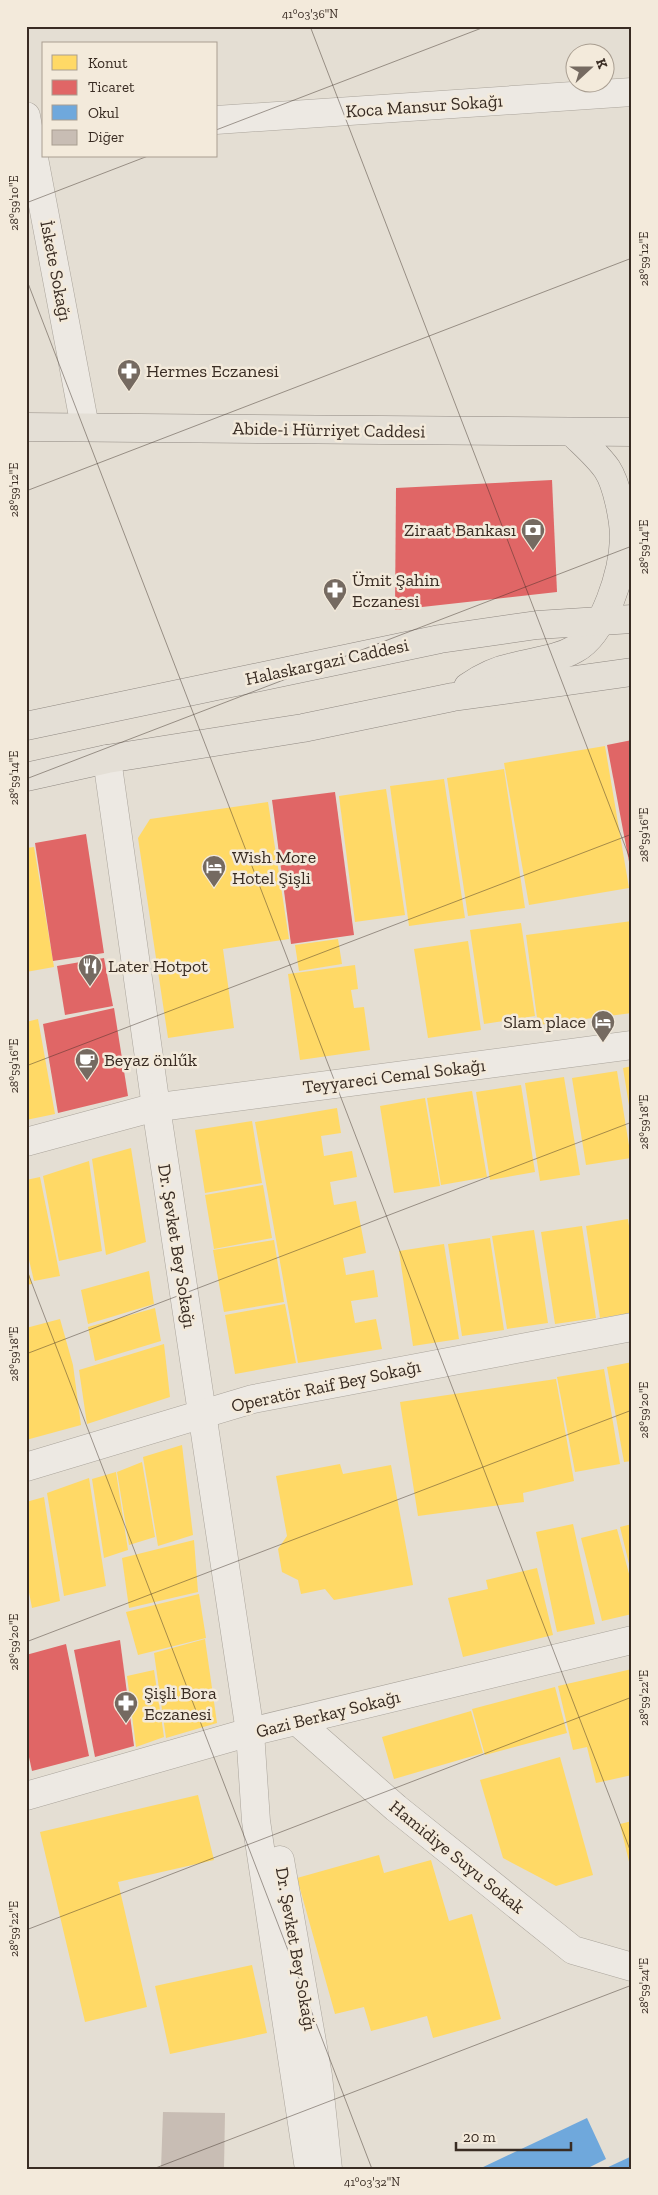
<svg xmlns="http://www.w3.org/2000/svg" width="658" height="2195" viewBox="0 0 658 2195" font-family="'Zilla Slab',serif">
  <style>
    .homes { fill: #ffd966 }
    .shops { fill: #e06666 }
    .schools { fill: #6fa8dc }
    .building { fill: #c8bdb4 }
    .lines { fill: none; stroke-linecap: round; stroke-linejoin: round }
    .minor-casing { stroke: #aaa49b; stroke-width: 29 }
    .major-casing { stroke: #908982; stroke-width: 29 }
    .minor { stroke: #ede9e3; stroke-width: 28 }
    .major { stroke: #e4dfd6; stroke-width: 28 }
    .ticks { fill: none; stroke: #392c23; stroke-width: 1; stroke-opacity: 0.45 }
    .labels { text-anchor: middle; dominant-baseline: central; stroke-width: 5; stroke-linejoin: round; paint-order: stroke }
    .street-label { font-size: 18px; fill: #392c23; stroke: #f3eadb }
    .poi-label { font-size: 18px; fill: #392c23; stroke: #f3eadb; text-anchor: start }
    .neatline { fill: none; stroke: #392c23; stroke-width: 2 }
    .ticks-label { font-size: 12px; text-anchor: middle; fill: #392c23 }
  </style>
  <rect width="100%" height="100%" fill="#e4ded3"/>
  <g class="homes">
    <polygon points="605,746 629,888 529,905 504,763"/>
    <polygon points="504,769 525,908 468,916 447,778"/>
    <polygon points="444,779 465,918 409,926 390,786"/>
    <polygon points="386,789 405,915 355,922 339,796"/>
    <polygon points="268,802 289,939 223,949 234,1028 168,1038 138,838 150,819"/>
    <polygon points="34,847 54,967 26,972 26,848"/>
    <polygon points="632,921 632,1013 538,1025 526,935"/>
    <polygon points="521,923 535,1016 484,1024 470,930"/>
    <polygon points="338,939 342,964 299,971 295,945"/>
    <polygon points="468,941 481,1030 428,1038 414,949"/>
    <polygon points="355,965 358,989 351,990 354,1008 364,1007 370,1050 300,1060 288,974"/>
    <polygon points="38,1019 55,1114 26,1120 26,1022"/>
    <polygon points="632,1066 632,1117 631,1118 623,1068"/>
    <polygon points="617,1071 631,1158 586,1165 572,1078"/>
    <polygon points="564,1077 580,1175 540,1181 525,1083"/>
    <polygon points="521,1085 535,1172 490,1180 476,1092"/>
    <polygon points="472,1091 487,1177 441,1185 427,1098"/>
    <polygon points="425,1098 440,1186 394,1193 380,1106"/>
    <polygon points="337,1108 341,1133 321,1136 324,1156 352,1151 357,1177 330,1182 334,1205 356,1201 366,1253 343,1258 346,1275 374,1270 378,1297 351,1301 355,1323 376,1319 382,1349 298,1363 255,1122"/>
    <polygon points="252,1121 262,1183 205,1193 195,1130"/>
    <polygon points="131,1148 146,1242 106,1255 92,1159"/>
    <polygon points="89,1161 102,1251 59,1261 43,1176"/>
    <polygon points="40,1177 60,1276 34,1281 26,1247 26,1180"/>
    <polygon points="263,1185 272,1238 214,1249 205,1195"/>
    <polygon points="628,1219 632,1246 632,1313 600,1318 586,1226"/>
    <polygon points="582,1226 596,1318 555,1324 541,1232"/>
    <polygon points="534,1230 548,1323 507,1329 492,1236"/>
    <polygon points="490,1238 504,1330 462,1336 448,1244"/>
    <polygon points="274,1240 284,1302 224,1312 213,1250"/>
    <polygon points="444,1244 459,1339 413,1346 399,1251"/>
    <polygon points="26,1263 32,1284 26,1285"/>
    <polygon points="149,1271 154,1304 88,1324 81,1290"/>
    <polygon points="285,1304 296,1363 235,1374 225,1315"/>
    <polygon points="155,1308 161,1341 95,1361 88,1327"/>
    <polygon points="60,1319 73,1365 81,1425 26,1440 26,1328"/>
    <polygon points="164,1344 170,1397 87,1424 79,1370"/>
    <polygon points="632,1362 632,1461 624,1462 607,1367"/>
    <polygon points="604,1369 620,1464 575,1472 557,1377"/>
    <polygon points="556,1379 574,1481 523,1493 524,1502 418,1516 400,1402"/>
    <polygon points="182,1445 193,1535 158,1546 143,1457"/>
    <polygon points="142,1462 155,1537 129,1545 117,1472"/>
    <polygon points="340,1464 343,1474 391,1465 413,1585 334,1600 325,1589 301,1594 298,1580 282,1572 278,1549 287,1536 276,1476"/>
    <polygon points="116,1472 128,1550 104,1558 92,1479"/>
    <polygon points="89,1478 106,1586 64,1596 47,1493"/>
    <polygon points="44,1497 60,1601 32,1608 28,1587 26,1588 26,1502"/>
    <polygon points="573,1524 595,1624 557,1632 536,1532"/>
    <polygon points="632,1524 632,1572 631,1572 620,1527"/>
    <polygon points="617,1529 632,1585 632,1614 602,1621 581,1538"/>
    <polygon points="194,1540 198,1592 129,1608 122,1558"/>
    <polygon points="537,1568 553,1635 463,1657 448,1598 488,1589 486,1580"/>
    <polygon points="199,1594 206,1638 138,1655 126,1612"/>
    <polygon points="205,1639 217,1723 166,1738 154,1653"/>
    <polygon points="632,1669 632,1775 596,1783 587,1747 573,1750 558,1686"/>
    <polygon points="154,1670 164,1737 136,1747 127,1676"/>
    <polygon points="555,1687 567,1733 485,1755 472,1709"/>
    <polygon points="471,1711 483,1753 394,1779 382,1737"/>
    <polygon points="560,1757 593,1875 556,1886 503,1858 480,1780"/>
    <polygon points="198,1795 214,1860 118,1882 147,2007 85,2022 40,1832"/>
    <polygon points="632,1821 632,1870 631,1870 620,1824"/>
    <polygon points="379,1855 384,1873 431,1860 449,1921 472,1914 501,2019 433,2038 427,2016 371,2031 364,2007 335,2014 297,1878"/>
    <polygon points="252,1965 267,2033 170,2054 155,1986"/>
  </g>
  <g class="shops">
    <polygon points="552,480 557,592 395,610 396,488"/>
    <polygon points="632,740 632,867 630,867 607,745"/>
    <polygon points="335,792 354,935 291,944 272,800"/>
    <polygon points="86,834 104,953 53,961 35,843"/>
    <polygon points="104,958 113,1006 65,1015 57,966"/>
    <polygon points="114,1008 128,1096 58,1113 43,1024"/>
    <polygon points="120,1640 134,1746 95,1757 74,1650"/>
    <polygon points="66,1644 89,1756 32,1771 26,1743 26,1655"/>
  </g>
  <g class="schools">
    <polygon points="587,2118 606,2159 590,2167 591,2169 479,2169"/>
    <polygon points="632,2156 632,2169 604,2169"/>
  </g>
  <polygon class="building" points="163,2112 225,2113 224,2169 161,2169"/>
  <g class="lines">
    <g class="minor-casing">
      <g id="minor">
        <polyline points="26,116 85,427"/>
        <polyline points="216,120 632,92"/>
        <polyline points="107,759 156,1107 250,1732 256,1821 309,2169"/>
        <polyline points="26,1142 152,1108 632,1045"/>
        <polyline points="26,1467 253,1399 632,1327"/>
        <polyline points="297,1721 396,1808 573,1950 632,1967"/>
        <polyline points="26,1796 250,1732 632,1640"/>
        <polyline points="280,1860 318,2076 328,2169"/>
      </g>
    </g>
    <g class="major-casing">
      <g id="major">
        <polyline points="26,427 632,432"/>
        <path d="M468,687c13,-9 30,-17 45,-20 21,-6 43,-7 62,-18 30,-16 48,-78 49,-111 0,-18 -7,-54 -17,-69 -9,-13 -23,-25 -34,-36"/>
        <polyline points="26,726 440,639 537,625 632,619"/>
        <polyline points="26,777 107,759 303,728 453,697 632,672"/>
      </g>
    </g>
    <use href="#minor" class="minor"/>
    <use href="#major" class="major"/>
  </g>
  <path class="ticks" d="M310,26l322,838M216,130l271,-104M26,203l122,-47M26,278l606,1577M26,491l606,-233M26,779l606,-233M26,1066l606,-232M26,1268l346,901M26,1354l606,-232M26,1642l606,-232M26,1930l606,-233M153,2169l479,-184"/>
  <defs>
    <g id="pharmacy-pin" transform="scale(1.25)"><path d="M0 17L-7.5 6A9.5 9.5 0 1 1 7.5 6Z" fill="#756a61" stroke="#f3eadb"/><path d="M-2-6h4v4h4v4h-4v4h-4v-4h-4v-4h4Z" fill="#fff"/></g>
    <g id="bank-pin" transform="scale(1.25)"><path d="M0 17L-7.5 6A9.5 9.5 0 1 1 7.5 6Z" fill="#756a61" stroke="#f3eadb"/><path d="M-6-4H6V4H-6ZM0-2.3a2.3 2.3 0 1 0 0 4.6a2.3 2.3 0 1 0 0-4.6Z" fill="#fff"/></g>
    <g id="hotel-pin" transform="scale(1.25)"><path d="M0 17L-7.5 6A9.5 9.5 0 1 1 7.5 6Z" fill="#756a61" stroke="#f3eadb"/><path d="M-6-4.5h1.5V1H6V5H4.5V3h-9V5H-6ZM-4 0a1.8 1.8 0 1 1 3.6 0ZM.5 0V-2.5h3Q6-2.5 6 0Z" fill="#fff"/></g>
    <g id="restaurant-pin" transform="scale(1.25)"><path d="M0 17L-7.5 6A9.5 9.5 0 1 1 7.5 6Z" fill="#756a61" stroke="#f3eadb"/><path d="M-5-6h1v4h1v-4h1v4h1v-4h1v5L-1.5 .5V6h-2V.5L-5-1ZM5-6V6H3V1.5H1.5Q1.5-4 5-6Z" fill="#fff"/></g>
    <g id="cafe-pin" transform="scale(1.25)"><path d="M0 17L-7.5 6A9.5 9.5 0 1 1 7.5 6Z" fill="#756a61" stroke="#f3eadb"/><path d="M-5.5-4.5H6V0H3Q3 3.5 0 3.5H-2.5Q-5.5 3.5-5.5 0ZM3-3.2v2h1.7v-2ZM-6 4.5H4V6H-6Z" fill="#fff"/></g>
  </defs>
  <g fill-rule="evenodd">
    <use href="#pharmacy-pin" x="129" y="371"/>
    <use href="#bank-pin" x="533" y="530"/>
    <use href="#pharmacy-pin" x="335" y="590"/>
    <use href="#hotel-pin" x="214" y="867"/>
    <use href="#restaurant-pin" x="90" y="966"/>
    <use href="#hotel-pin" x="603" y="1022"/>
    <use href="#cafe-pin" x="87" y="1060"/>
    <use href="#pharmacy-pin" x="126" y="1703"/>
  </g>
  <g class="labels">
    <g class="street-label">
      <text transform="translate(424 106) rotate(-4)">Koca Mansur Sokağı</text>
      <text transform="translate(56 271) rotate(79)">İskete Sokağı</text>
      <text transform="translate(329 430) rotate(1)">Abide-i Hürriyet Caddesi</text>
      <text transform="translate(327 662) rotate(-12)">Halaskargazi Caddesi</text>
      <text transform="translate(394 1076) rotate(-7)">Teyyareci Cemal Sokağı</text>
      <text transform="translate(177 1246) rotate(81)">Dr. Şevket Bey Sokağı</text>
      <text transform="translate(326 1386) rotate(-12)">Operatör Raif Bey Sokağı</text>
      <text transform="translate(328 1714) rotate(-14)">Gazi Berkay Sokağı</text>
      <text transform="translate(457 1857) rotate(39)">Hamidiye Suyu Sokak</text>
      <text transform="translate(296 1949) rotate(80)">Dr. Şevket Bey Sokağı</text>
    </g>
    <g class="poi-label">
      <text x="146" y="371">Hermes Eczanesi</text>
      <text x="516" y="530" text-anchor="end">Ziraat Bankası</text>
      <text x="352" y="580">Ümit Şahin<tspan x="352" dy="21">Eczanesi</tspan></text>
      <text x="232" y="857">Wish More<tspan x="232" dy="21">Hotel Şişli</tspan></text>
      <text x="108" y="966">Later Hotpot</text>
      <text x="586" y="1022" text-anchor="end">Slam place</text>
      <text x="104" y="1060">Beyaz önlűk</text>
      <text x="144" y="1693">Şişli Bora<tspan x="144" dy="21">Eczanesi</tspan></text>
    </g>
  </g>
  <rect width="658" height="2195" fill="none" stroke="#f3eadb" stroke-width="55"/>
  <rect x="42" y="42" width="175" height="115" fill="#f3eadb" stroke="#a99e91"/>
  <rect x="52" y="55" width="25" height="15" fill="#ffd966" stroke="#a99e91"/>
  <text x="88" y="68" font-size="15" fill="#392c23">Konut</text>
  <rect x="52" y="80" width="25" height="15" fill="#e06666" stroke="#a99e91"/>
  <text x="88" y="92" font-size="15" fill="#392c23">Ticaret</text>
  <rect x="52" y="105" width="25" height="15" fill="#6fa8dc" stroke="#a99e91"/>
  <text x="88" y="118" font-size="15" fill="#392c23">Okul</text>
  <rect x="52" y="130" width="25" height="15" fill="#c8bdb4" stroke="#a99e91"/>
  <text x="88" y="142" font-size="15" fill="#392c23">Diğer</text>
  <g transform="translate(590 68) rotate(69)"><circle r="24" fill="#f3eadb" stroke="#a99e91"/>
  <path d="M0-4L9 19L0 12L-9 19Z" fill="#756a61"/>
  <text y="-8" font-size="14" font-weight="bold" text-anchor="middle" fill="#392c23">K</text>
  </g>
  <path d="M456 2142v8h115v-8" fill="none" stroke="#392c23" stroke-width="2.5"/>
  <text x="463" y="2142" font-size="15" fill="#392c23" stroke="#f3eadb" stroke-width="4" paint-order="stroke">20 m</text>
  <rect x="28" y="28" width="602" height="2140" class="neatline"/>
  <g class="ticks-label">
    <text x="310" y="18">41°03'36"N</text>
    <text transform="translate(14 203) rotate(-90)" y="4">28°59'10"E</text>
    <text transform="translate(644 259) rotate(-90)" y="4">28°59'12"E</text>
    <text transform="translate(14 490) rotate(-90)" y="4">28°59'12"E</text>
    <text transform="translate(644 547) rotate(-90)" y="4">28°59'14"E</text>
    <text transform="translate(14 778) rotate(-90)" y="4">28°59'14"E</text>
    <text transform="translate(644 835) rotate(-90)" y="4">28°59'16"E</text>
    <text transform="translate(14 1066) rotate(-90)" y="4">28°59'16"E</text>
    <text transform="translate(644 1122) rotate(-90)" y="4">28°59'18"E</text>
    <text transform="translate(14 1354) rotate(-90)" y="4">28°59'18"E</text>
    <text transform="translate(644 1410) rotate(-90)" y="4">28°59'20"E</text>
    <text transform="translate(14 1642) rotate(-90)" y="4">28°59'20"E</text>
    <text transform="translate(644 1698) rotate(-90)" y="4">28°59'22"E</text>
    <text transform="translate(14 1929) rotate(-90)" y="4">28°59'22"E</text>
    <text transform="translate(644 1986) rotate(-90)" y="4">28°59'24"E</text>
    <text x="372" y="2186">41°03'32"N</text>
  </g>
</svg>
